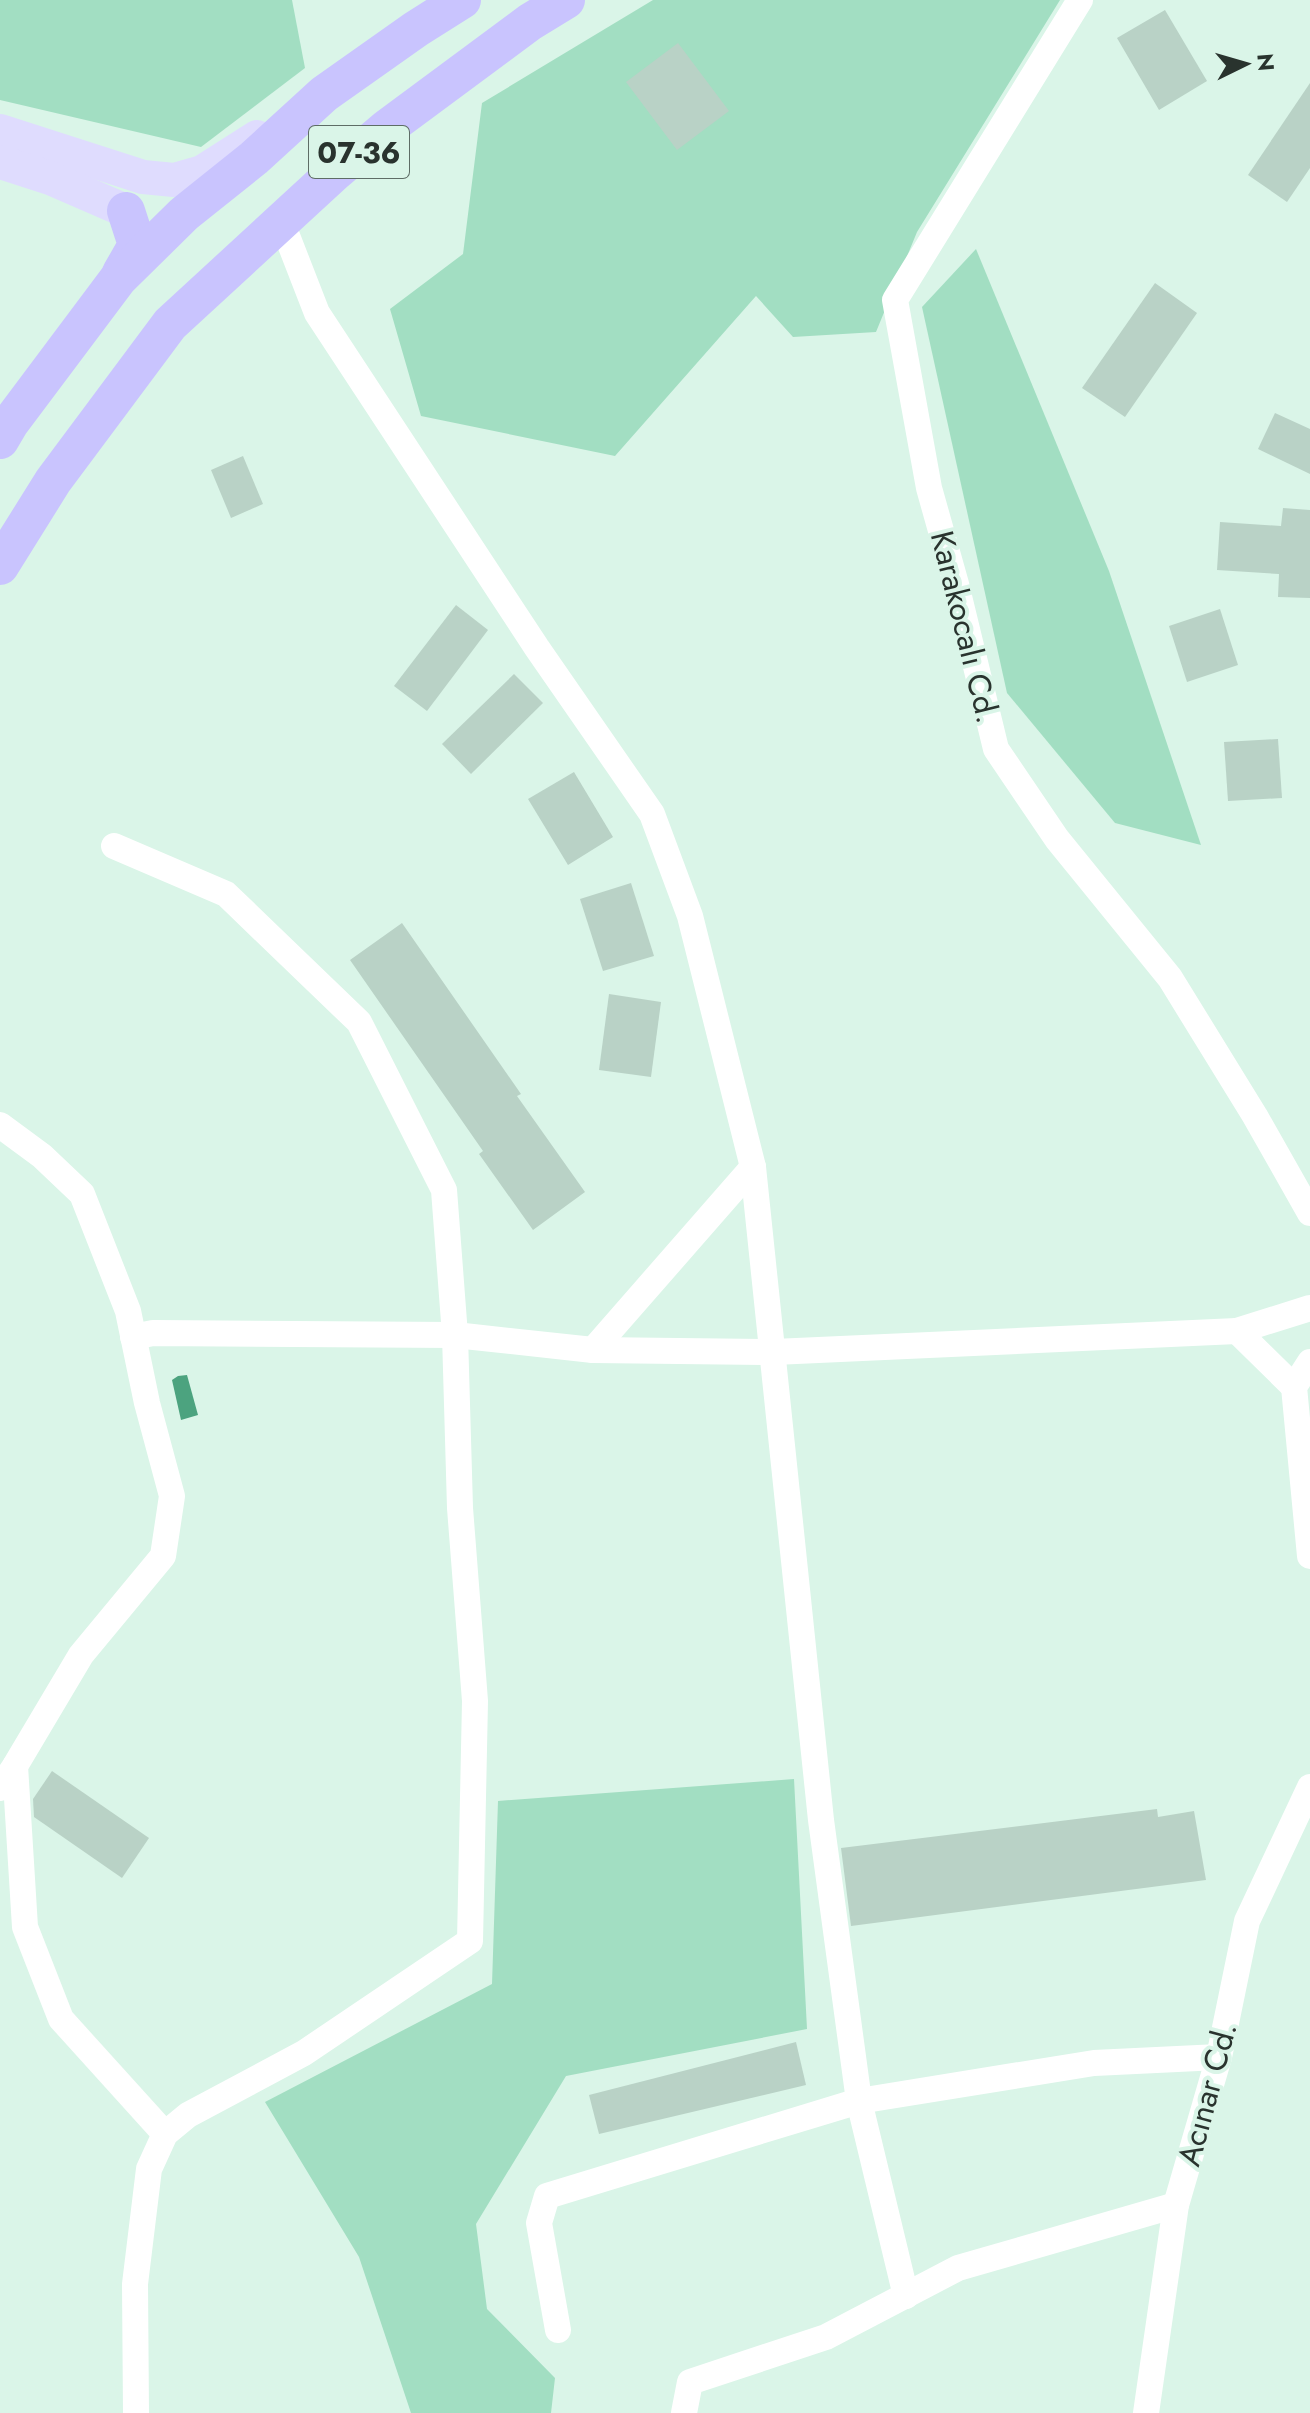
<svg xmlns="http://www.w3.org/2000/svg" width="1310" height="2413" viewBox="0 0 1310 2413" font-family="Jost,sans-serif">
  <style>
    .green { fill: #a2dec2 }
    .water { fill: #4ca37f }
    .building { fill: #b9d2c6 }
    .lines { fill: none; stroke-linecap: round; stroke-linejoin: round }
    .minor { stroke: #fff; stroke-width: 26 }
    .major { stroke: #dfdcfe; stroke-width: 34 }
    .highway { stroke: #c9c4fe; stroke-width: 38 }
    .labels { text-anchor: middle; dominant-baseline: central; stroke-width: 8; stroke-linejoin: round; paint-order: stroke }
    .shield { fill: #daf5e8; stroke: #5e6d66; stroke-width: 2 }
    .shield-label { font-size: 30px; font-weight: bold; fill: #29332e }
    .street-label { font-size: 32px; fill: #29332e; stroke: #daf5e8 }
  </style>
  <rect width="100%" height="100%" fill="#daf5e8"/>
  <g class="green">
    <polygon points="0,0 292,0 305,68 201,147 0,100"/>
    <polygon points="653,0 1060,0 917,232 876,332 793,337 756,296 615,456 421,416 390,309 463,254 482,103"/>
    <polygon points="976,249 1109,571 1201,845 1115,823 1007,693 922,307"/>
    <polygon points="794,1779 807,2029 566,2076 476,2224 487,2309 555,2378 551,2413 411,2413 359,2257 265,2102 492,1984 498,1801"/>
  </g>
  <polygon class="water" points="187,1375 198,1415 181,1420 172,1380 178,1376"/>
  <g class="building">
    <polygon points="1165,10 1207,81 1159,110 1117,38"/>
    <polygon points="678,43 729,111 677,150 626,82"/>
    <polygon points="1310,83 1310,168 1287,202 1248,175"/>
    <polygon points="1155,283 1197,313 1125,417 1082,388"/>
    <polygon points="1275,413 1310,429 1310,474 1258,449"/>
    <polygon points="243,456 263,504 231,518 211,470"/>
    <polygon points="1283,508 1310,510 1310,598 1278,597 1279,574 1217,570 1220,522 1281,526"/>
    <polygon points="456,605 488,630 427,711 394,686"/>
    <polygon points="1220,609 1238,665 1187,682 1169,626"/>
    <polygon points="514,674 543,703 471,774 442,744"/>
    <polygon points="1278,739 1282,798 1228,801 1224,742"/>
    <polygon points="574,772 613,837 568,865 528,799"/>
    <polygon points="631,883 654,956 603,971 580,899"/>
    <polygon points="402,923 521,1094 517,1096 585,1192 533,1230 479,1154 483,1151 350,960"/>
    <polygon points="609,994 661,1002 651,1077 599,1070"/>
    <polygon points="52,1771 149,1838 122,1878 34,1817 33,1799"/>
    <polygon points="1157,1809 1158,1817 1194,1811 1206,1880 851,1926 841,1848"/>
    <polygon points="796,2042 806,2085 599,2134 589,2095"/>
  </g>
  <g class="lines">
    <g class="minor">
      <polyline points="1080,0 895,300 929,488 956,584 996,749 1057,839 1170,978 1255,1116 1310,1213"/>
      <polyline points="282,223 317,313 537,648 652,814 690,916 753,1167 821,1820 859,2101 906,2296"/>
      <polyline points="114,846 226,894 359,1022 444,1190 455,1335 460,1508 475,1701 470,1941 304,2053 188,2115 165,2134 149,2169 135,2284 136,2413"/>
      <polyline points="0,1125 42,1156 82,1194 128,1311 147,1403 172,1496 163,1556 81,1655 15,1766 0,1788"/>
      <polyline points="133,1337 153,1333 455,1335 593,1350 774,1352 1237,1331"/>
      <polyline points="593,1350 753,1167"/>
      <polyline points="1310,1362 1294,1387 1310,1556"/>
      <polyline points="1294,1387 1237,1331 1310,1308"/>
      <polyline points="15,1766 25,1927 61,2019 165,2134"/>
      <polyline points="558,2330 539,2223 547,2196 859,2101 1094,2063 1219,2057"/>
      <polyline points="684,2413 690,2382 826,2337 958,2268 1176,2205"/>
      <polyline points="1146,2413 1176,2205 1219,2057 1247,1921 1310,1787"/>
    </g>
    <g class="major">
      <polyline points="0,131 143,177 174,180 202,172 257,137"/>
      <polyline points="0,162 50,178 126,211"/>
    </g>
    <g class="highway">
      <polyline points="121,273 137,245 126,211"/>
      <polyline points="0,440 10,423 118,279 184,214 254,158 324,94 416,29 462,0"/>
      <polyline points="0,566 53,481 170,324 334,173 387,128 530,22 566,0"/>
    </g>
  </g>
  <g class="labels">
    <rect class="shield" x="309" y="126" width="100" height="52" rx="6"/>
    <g class="shield-label">
      <text x="359" y="152">07-36</text>
    </g>
    <g class="street-label">
      <text transform="translate(965 627) rotate(76)">Karakocalı Cd.</text>
      <text transform="translate(1207 2094) rotate(-75)">Acınar Cd.</text>
    </g>
  </g>
  <g transform="translate(1246 64) rotate(85)" stroke="#daf5e8" stroke-width="6" paint-order="stroke">
  <path d="M0-6L14 30L0 20L-14 30Z" fill="#29332e"/>
  <text y="-12" font-size="22" font-weight="bold" text-anchor="middle" fill="#29332e">N</text>
  </g>
</svg>
